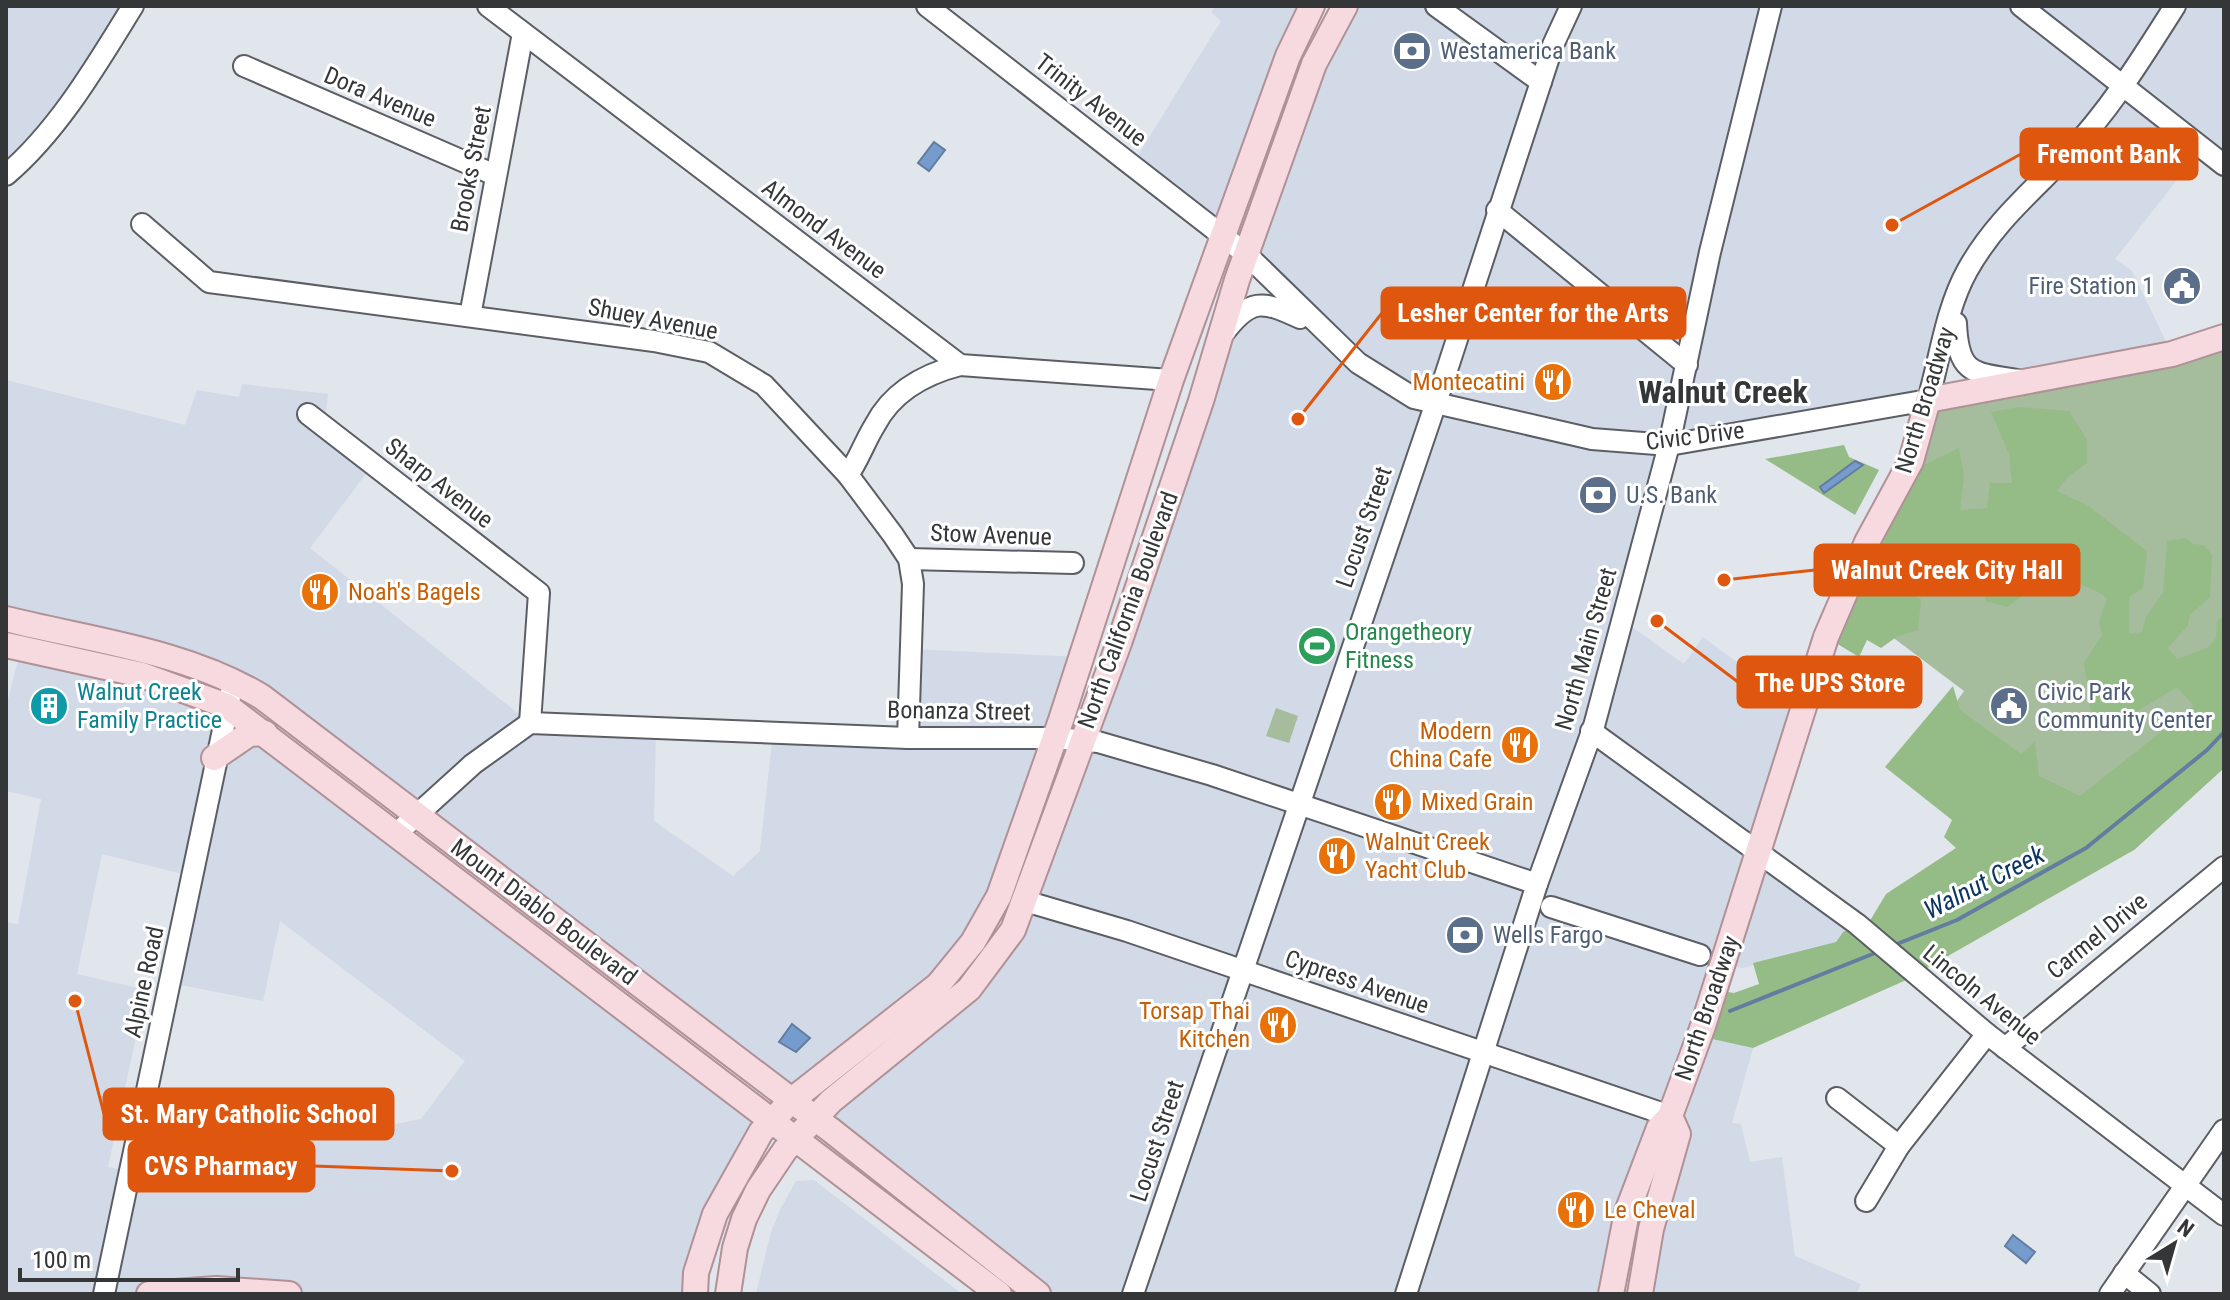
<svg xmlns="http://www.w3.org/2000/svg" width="2230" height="1300" viewBox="0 0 2230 1300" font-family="'Roboto Condensed',sans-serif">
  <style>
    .built { fill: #d2d9e7; fill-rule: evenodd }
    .green { fill: #a5bc9d }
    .forest { fill: #95bc87 }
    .water { fill: #759ccd; stroke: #627da0; stroke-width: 2 }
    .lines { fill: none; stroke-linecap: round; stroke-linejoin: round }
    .stream { stroke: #627da0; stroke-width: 4 }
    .minor-casing { stroke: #5b5e64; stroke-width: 24 }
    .major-casing { stroke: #af9196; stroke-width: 28 }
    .minor { stroke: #fff; stroke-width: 20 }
    .major { stroke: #f7dadf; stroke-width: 24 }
    .labels { text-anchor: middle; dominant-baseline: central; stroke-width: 6; stroke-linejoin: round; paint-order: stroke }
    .service-label { font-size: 24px; fill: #4e5e75; stroke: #fff; text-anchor: start }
    .street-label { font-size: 24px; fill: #343638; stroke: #fff }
    .food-label { font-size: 24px; fill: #c56008; stroke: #fff; text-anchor: start }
    .leisure-label { font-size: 24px; fill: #27864d; stroke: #fff; text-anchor: start }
    .culture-label { font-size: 24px; fill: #0d838f; stroke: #fff; text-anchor: start }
    .water-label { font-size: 26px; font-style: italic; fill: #0d3563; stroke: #fff }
    .district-label { font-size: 32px; font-weight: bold; fill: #343638; stroke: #fff }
    .leader { fill: none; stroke: #df570e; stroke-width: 3 }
    .callout-dot { fill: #df570e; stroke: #fff; stroke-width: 3 }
    .callout { fill: #df570e; stroke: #df570e; stroke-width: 3 }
    .callout-label { font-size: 26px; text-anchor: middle; font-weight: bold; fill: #fff }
  </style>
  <rect width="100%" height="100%" fill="#e1e5ec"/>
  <g class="built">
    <polygon points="6,6 133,6 6,175"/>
    <polygon points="1216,6 1312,6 1223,236 1132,165 1221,21 1211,12"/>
    <polygon points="1345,6 2224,6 2224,165 2202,148 2115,259 2132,271 2172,354 2030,381 1967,367 1955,303 1928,400 1669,445 1622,620 1684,664 1703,637 1804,711 1759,852 1857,924 1840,935 1836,942 1743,968 1724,964 1700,1035 1753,1048 1732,1123 1741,1124 1750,1162 1782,1157 1795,1256 1861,1284 1856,1294 1640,1294 1670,1116 1611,1294 1038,1294 832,1131 831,1101 997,955 1201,401 1247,308 1314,324 1246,254"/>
    <polygon points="6,380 185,425 197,390 239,397 242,384 328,394 323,437 368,471 310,548 530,723 656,728 654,821 733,876 760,851 773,733 907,738 911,649 1082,657 973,942 792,1100 262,697 6,619"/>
    <path d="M21,649l206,57 -12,51 34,-23 523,386 -11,12 -66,162h-689v-372l12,2 23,-125 -35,-8v-84zM102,854l89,22 -20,107 92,18 17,-80 185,140 -44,58 -190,38 -10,34 -113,-24 38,-177 -69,-16z"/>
    <polygon points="814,1180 962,1294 756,1294 771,1232 780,1210 796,1181"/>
  </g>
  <g class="green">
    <polygon points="2224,337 2224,768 2134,850 1903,777 1964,691 1842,599 1928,400"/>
    <polygon points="1276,708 1298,716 1289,743 1266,736"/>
  </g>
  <g class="forest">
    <path d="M2019,407l50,4 18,29v23l-19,14 -11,14 30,14 60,46 -4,37 -14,9v37l13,-2 4,-16 17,-23 4,-52 19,-3 7,6 11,1 8,10 -2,42 -20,18 -2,10 -20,23 9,11 32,-12 7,-9 1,-17 7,-5v152l-90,82 -230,131 -151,67 -54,-12 16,-46 19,3 25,-9 -6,-21 83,-21 7,-10 28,-13 15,-25 70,-46 -12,-11 8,-17 -67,-53 68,-81 7,24 61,44 14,-12 4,34 41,20 114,-90 -17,-19 -56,34 -30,-8 -7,-50 18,-28 -3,-13 8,-24c-37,-27 -64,-18 -100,9l-22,-6v-18l-31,13 -56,-28 -7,13 30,18 -3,31 -20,6 -17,12 -14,-8 -8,17 -33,-20 79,-163 54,-26 5,28 -4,34 27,-2 3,-25h22l-3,-29 -18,-42z"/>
    <polygon points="1844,445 1849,457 1879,470 1855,515 1765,459"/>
  </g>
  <g class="water">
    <polygon points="934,142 945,150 929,171 918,163"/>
    <polygon points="1855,461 1863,465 1824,493 1820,487"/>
    <polygon points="792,1024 810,1038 796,1052 779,1042"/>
    <polygon points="2013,1235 2035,1252 2026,1263 2005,1246"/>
  </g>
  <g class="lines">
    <g class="stream">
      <polyline points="1892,946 1957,920 2086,848 2207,750 2224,732"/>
      <polyline points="1730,1011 1880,951"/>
    </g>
    <g class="minor-casing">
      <g id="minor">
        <polyline points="488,6 960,365 1171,380"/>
        <path d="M927,6l319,248 112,109 56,35 178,41 77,6 259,-45c12,-42 18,-91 39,-129 26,-47 63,-78 100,-116 43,-45 75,-97 108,-149"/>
        <polyline points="1436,6 1541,82"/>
        <polyline points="2021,6 2224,165"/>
        <polyline points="244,66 495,175"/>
        <path d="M6,175c53,-45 91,-111 127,-169"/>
        <polyline points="1497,210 1687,365"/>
        <polyline points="142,224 209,282 654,341 709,352 764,385 848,475 893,535 909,559 913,584 908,738"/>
        <polyline points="470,316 523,33"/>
        <path d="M1956,323c2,51 16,50 62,57"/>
        <path d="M1223,334c27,-36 39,-34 77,-16"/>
        <polyline points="308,414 539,593 530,723"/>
        <path d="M848,475c11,-16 17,-34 27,-50 17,-33 50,-51 85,-60"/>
        <polyline points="909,559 1073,563"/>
        <polyline points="1591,731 1857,924 1987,1034 2224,1215"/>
        <polyline points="397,833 473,764 530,723 908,738 1055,738 1098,742 1212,775 1537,884"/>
        <polyline points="1025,901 1127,931 1670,1116"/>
        <polyline points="1551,907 1700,955"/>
        <polyline points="2005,1048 2224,867"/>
        <polyline points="1837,1098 1899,1146"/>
        <polyline points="1866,1201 1899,1146 1987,1034"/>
        <polyline points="2124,1273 2150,1294"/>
        <polyline points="104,1294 231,692"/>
        <polyline points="1133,1294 1444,379 1553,45 1571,6"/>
        <polyline points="1406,1294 1537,884 1594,726 1669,445 1710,252 1771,6"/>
        <polyline points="2110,1294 2224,1130"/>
      </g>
    </g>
    <g class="major-casing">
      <g id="major">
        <path d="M6,619c84,21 181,32 256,78l570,434 206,163"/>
        <polyline points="6,645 142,675 227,706 999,1294"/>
        <polyline points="214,758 249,734 265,733"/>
        <polyline points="149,1294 216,1289 289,1294"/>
        <polyline points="695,1294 696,1273 715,1214 761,1132 792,1100 938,985 973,942 999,896 1061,720 1171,380 1288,56 1312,6"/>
        <polyline points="728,1294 735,1248 744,1219 758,1190 785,1150 831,1101 969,989 1013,930 1119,643 1201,401 1237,280 1314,64 1345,6"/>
        <polyline points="1611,1294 1627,1212 1659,1128 1670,1116 1703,1026 1826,637 1867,542 1911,461 1928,400 2172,354 2224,337"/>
        <polyline points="1640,1294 1651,1229 1678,1134 1670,1116"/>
      </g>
    </g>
    <use href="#minor" class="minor"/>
    <use href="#major" class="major"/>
  </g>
  <defs>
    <g id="bank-disc" transform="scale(2)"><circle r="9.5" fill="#5c6f8a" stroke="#fff"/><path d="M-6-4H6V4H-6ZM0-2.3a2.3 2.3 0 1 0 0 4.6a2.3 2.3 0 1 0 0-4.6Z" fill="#fff"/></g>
    <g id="civic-disc" transform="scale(2)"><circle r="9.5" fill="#5c6f8a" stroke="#fff"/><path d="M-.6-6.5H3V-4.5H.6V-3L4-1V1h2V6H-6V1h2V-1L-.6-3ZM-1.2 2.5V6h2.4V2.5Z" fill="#fff"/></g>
    <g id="restaurant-disc" transform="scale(2)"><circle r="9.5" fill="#e8710a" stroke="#fff"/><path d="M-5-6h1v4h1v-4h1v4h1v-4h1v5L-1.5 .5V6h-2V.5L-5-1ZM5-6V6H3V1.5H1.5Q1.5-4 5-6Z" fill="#fff"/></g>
    <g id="stadium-disc" transform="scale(2)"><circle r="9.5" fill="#2e9e5b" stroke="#fff"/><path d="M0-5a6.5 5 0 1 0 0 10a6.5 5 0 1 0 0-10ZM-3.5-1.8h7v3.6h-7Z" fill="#fff"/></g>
    <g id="building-disc" transform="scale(2)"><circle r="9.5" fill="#0f9aa8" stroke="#fff"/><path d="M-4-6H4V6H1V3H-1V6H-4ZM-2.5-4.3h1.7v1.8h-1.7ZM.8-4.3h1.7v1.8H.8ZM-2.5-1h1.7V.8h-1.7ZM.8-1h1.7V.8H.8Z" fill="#fff"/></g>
  </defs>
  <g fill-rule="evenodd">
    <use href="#bank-disc" x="1412" y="51"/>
    <use href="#civic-disc" x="2182" y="286"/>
    <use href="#restaurant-disc" x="1553" y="382"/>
    <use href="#bank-disc" x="1598" y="495"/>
    <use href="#restaurant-disc" x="320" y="592"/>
    <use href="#stadium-disc" x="1317" y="646"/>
    <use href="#building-disc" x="49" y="706"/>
    <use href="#civic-disc" x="2009" y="706"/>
    <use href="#restaurant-disc" x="1520" y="745"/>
    <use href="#restaurant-disc" x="1393" y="802"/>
    <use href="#restaurant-disc" x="1337" y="856"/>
    <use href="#bank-disc" x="1465" y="935"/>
    <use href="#restaurant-disc" x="1278" y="1025"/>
    <use href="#restaurant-disc" x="1576" y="1210"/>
  </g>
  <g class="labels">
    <g class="service-label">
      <text x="1440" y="51">Westamerica Bank</text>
      <text x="2154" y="286" text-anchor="end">Fire Station 1</text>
      <text x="1626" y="495">U.S. Bank</text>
      <text x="2037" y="692">Civic Park<tspan x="2037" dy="28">Community Center</tspan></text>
      <text x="1493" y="935">Wells Fargo</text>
    </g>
    <g class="street-label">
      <text transform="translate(380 97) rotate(23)">Dora Avenue</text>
      <text transform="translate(1091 100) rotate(38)">Trinity Avenue</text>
      <text transform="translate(471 169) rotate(-79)">Brooks Street</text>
      <text transform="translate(824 229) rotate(37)">Almond Avenue</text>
      <text transform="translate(653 319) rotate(11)">Shuey Avenue</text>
      <text transform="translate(1925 400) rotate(-73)">North Broadway</text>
      <text transform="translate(1695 436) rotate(-7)">Civic Drive</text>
      <text transform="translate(439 483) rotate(38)">Sharp Avenue</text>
      <text transform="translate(1364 527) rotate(-71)">Locust Street</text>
      <text transform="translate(991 535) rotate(2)">Stow Avenue</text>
      <text transform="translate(1128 610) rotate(-70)">North California Boulevard</text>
      <text transform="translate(1586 649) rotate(-74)">North Main Street</text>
      <text transform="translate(959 711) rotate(1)">Bonanza Street</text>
      <text transform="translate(544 912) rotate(37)">Mount Diablo Boulevard</text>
      <text transform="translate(2097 936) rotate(-39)">Carmel Drive</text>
      <text transform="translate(144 982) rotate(-78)">Alpine Road</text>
      <text transform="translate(1357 982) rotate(19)">Cypress Avenue</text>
      <text transform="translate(1982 995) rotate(39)">Lincoln Avenue</text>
      <text transform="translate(1707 1008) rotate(-71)">North Broadway</text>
      <text transform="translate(1157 1141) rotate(-72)">Locust Street</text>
    </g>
    <g class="food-label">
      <text x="1525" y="382" text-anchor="end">Montecatini</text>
      <text x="348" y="592">Noah's Bagels</text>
      <text x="1492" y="731" text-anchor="end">Modern<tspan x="1492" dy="28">China Cafe</tspan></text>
      <text x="1421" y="802">Mixed Grain</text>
      <text x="1365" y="842">Walnut Creek<tspan x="1365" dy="28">Yacht Club</tspan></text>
      <text x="1250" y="1011" text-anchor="end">Torsap Thai<tspan x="1250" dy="28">Kitchen</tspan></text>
      <text x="1604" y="1210">Le Cheval</text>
    </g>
    <g class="leisure-label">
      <text x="1345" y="632">Orangetheory<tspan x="1345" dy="28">Fitness</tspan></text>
    </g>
    <g class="culture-label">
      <text x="77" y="692">Walnut Creek<tspan x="77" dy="28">Family Practice</tspan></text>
    </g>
    <g class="water-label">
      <text transform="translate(1984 882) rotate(-27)">Walnut Creek</text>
    </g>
    <g class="district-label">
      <text x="1723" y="392">Walnut Creek</text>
    </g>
  </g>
  <path class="leader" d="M1892 225L2021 154M1298 419L1382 313M1724 580L1815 570M1657 621L1738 682M75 1001L104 1114M452 1171L314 1166"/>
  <g class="callout-dot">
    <circle cx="1892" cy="225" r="8"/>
    <circle cx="1298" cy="419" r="8"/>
    <circle cx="1724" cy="580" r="8"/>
    <circle cx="1657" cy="621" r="8"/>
    <circle cx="75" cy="1001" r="8"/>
    <circle cx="452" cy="1171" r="8"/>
  </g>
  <g class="callout">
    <rect x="2021" y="129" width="176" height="50" rx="8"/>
    <rect x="1382" y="288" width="303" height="50" rx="8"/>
    <rect x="1815" y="545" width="264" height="50" rx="8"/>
    <rect x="1738" y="657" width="183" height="50" rx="8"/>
    <rect x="104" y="1089" width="289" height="50" rx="8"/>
    <rect x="129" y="1141" width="185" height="50" rx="8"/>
  </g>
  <g class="callout-label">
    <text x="2109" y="163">Fremont Bank</text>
    <text x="1533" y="322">Lesher Center for the Arts</text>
    <text x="1947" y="579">Walnut Creek City Hall</text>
    <text x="1830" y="692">The UPS Store</text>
    <text x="249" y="1123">St. Mary Catholic School</text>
    <text x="221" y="1175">CVS Pharmacy</text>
  </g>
  <rect width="2230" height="1300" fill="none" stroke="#343638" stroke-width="16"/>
  <g transform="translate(2174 1244) rotate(37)" stroke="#ffffff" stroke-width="6" paint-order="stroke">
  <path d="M0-6L14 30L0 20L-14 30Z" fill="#343638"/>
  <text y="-12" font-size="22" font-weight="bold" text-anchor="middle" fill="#343638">N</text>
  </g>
  <path d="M20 1268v12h218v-12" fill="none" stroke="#343638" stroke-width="4"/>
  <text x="32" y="1268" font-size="24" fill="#343638" stroke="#ffffff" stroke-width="6" paint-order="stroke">100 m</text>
</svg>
